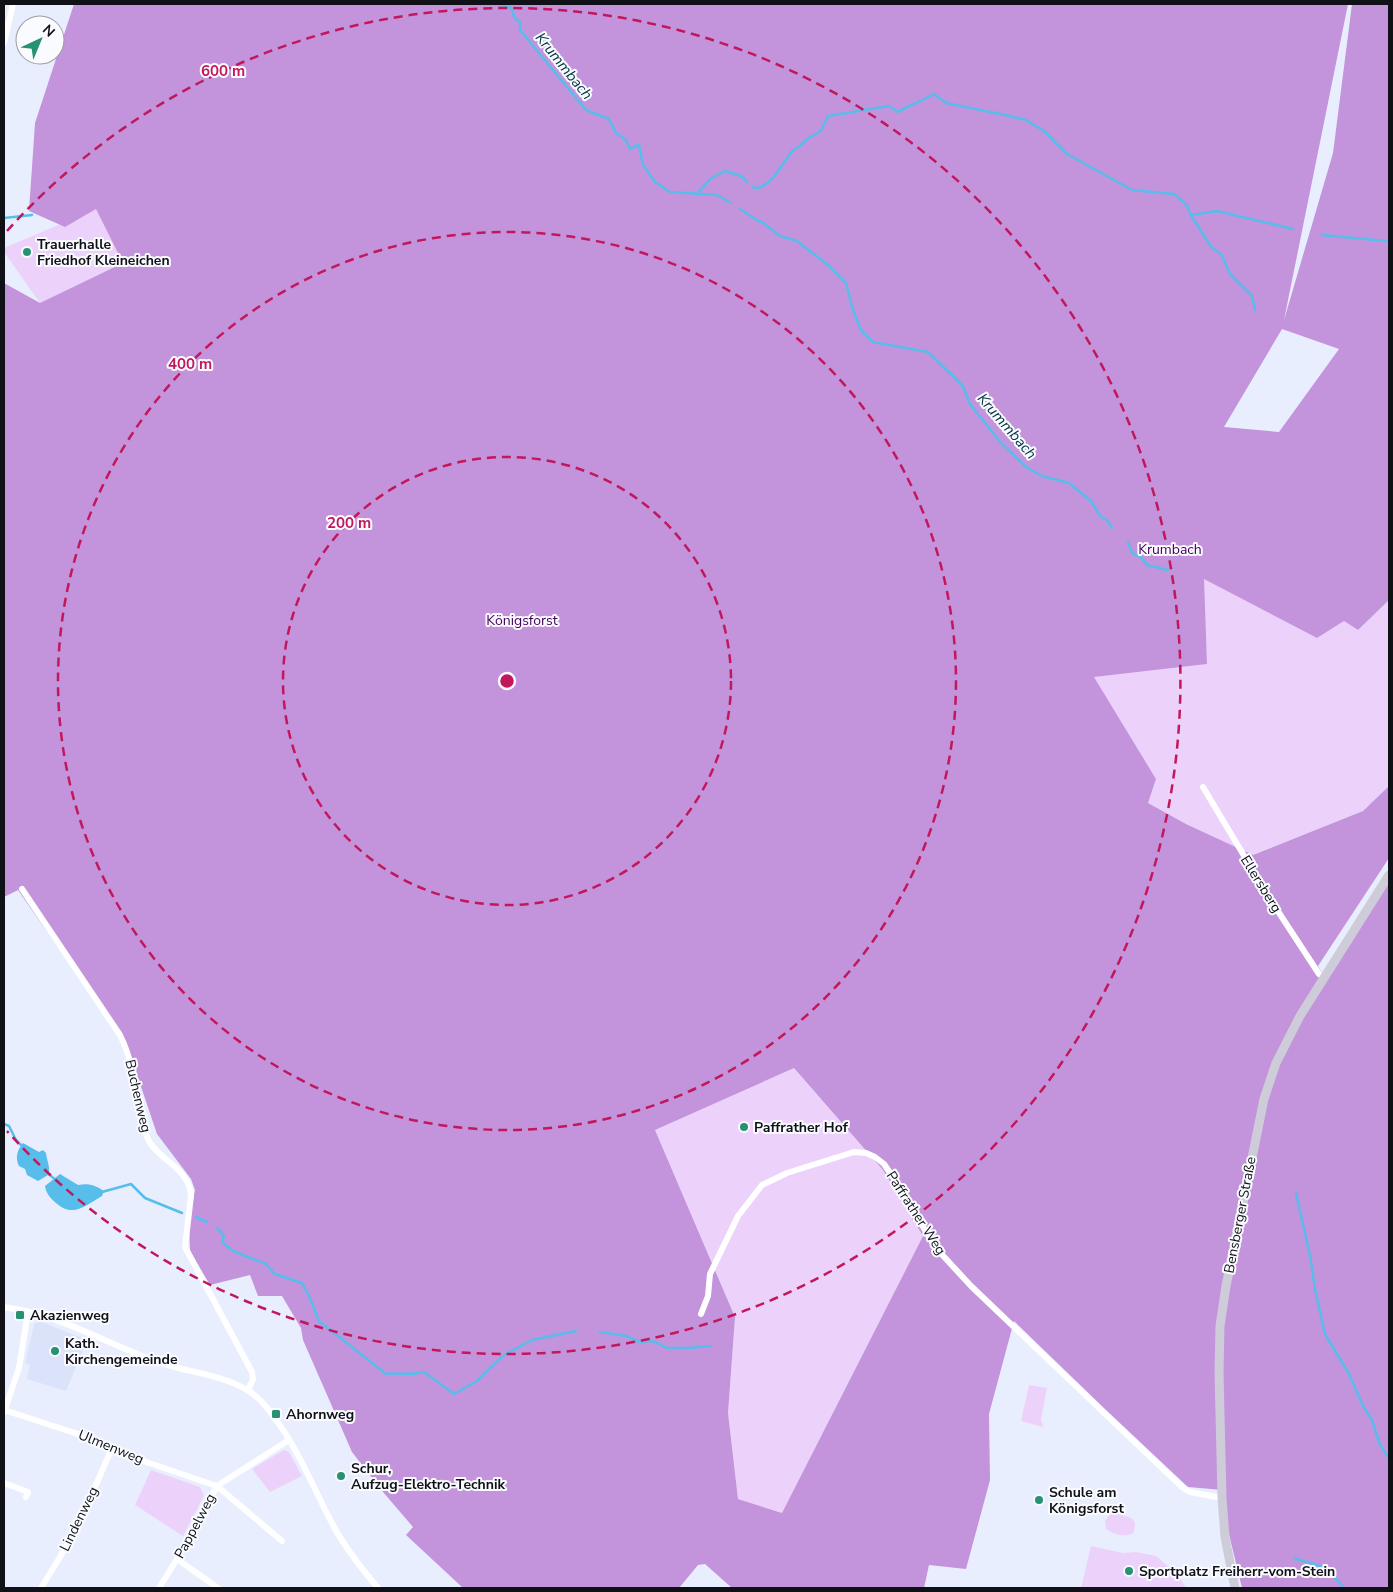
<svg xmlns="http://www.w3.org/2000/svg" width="1393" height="1592" viewBox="0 0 1393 1592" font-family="'Nunito Sans',sans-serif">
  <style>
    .built { fill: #dbe3fa }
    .green { fill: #ecd2fa }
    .forest { fill: #c393dc; fill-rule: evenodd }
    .water { fill: #57bdeb }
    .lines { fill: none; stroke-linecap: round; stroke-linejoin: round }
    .stream { stroke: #57bdeb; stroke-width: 2.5 }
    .street { stroke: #fff; stroke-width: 6 }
    .secondary { stroke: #ceccd9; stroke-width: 9 }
    .ring { fill: none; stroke: #c2185b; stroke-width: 2.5; stroke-dasharray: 9 6 }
    .poi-dot { fill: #269271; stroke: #fafbff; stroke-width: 2 }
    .labels { text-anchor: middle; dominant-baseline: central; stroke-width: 4; stroke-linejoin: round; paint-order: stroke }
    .poi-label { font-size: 14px; font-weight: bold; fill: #101117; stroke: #fafbff; text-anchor: start }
    .park-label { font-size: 14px; fill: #45015d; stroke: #fafbff }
    .street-label { font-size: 14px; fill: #101117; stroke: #fafbff }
    .water-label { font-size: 15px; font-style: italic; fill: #033345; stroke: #fafbff }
    .centre { fill: #c2185b; stroke: #fafbff; stroke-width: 2.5 }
    .ring-label { font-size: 15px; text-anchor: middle; font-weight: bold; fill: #c2185b; stroke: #fafbff; stroke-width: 4; stroke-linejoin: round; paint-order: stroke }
  </style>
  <rect width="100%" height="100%" fill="#e9eefe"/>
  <polygon class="built" points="39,1321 87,1340 66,1391 27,1379 30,1365 25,1363 34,1324"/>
  <g class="green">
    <polygon points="96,209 128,263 40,303 4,252 4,248"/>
    <polygon points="1203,578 1317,638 1344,621 1358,630 1389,600 1389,786 1363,811 1253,855 1186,824 1148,803 1156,779 1094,677 1207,664"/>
    <polygon points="794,1068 883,1170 923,1236 782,1513 738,1499 728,1413 735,1316 655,1130"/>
    <polygon points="1029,1385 1047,1388 1041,1419 1043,1427 1021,1421"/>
    <polygon points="284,1450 289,1452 302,1476 270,1492 252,1469"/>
    <polygon points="151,1470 200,1487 204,1496 183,1536 135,1505"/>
    <path d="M1113,1513c12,3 28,3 20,20 -7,5 -20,1 -27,-4l-1,-8 5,-7z"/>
    <polygon points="1091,1546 1123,1553 1136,1552 1156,1556 1178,1575 1186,1588 1081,1588"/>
  </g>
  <path class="forest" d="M74,4h1274l-64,316 49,-167 19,-149h37v596l-31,30 -14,-9 -27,17 -113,-59 3,85 -113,13 62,102 -8,24 38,21 67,31 110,-44 26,-25v72l-71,108 8,14 63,-98v706h-147l-14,-58 -5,-40 -35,-3 -82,-77 -92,-89 -25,93 1,66 -24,89 -37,-4 -5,23h-192l-27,-24 -7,1 -19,23h-216l-57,-53 7,-8 -30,-35 -31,-40 -49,-112 -2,-12 -19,-32h-24l-8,-21 -40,10 -20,-34 -1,-29 6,-32 -4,-11 -34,-45 -29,-86 -110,-158 -14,7v-614l36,20 83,-40 -27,-54 -31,18 -36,-16 6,-88zM1282,329l57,20 -60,83 -55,-5zM794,1068l89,102 40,66 -141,277 -44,-14 -10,-86 7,-96 -80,-187z"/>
  <g class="water">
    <path d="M23,1143l16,9 4,-2 3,3c1,9 5,14 2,22l-10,6 -11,-6 -2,-6 -6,-3c-4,-8 -2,-16 4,-23z"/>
    <path d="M60,1174l18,11c11,-2 17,0 26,6l-2,5c-17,10 -29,22 -46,7 -6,-5 -10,-10 -11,-17z"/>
  </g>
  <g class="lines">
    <g class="stream">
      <polyline points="498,4 511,8 515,18 520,22 520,30 586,110 609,119 616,133 626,140 630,149 639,145 643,165 655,182 670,192 717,195 731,203"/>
      <path d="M752,187l7,1 4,-2 10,-8 20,-28 7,-4 10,-9 11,-6 7,-15 61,-10 9,6c12,-7 24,-11 36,-18l12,9 59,12 21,5 18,11 23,23 65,36 42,4 13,11 4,10 26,-4 76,18"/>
      <polyline points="698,193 710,179 725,171 741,176 747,182"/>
      <polyline points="740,209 757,220 762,222 780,236 797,241 828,265 846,283 853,310 861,330 873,342 928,352 963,386 970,404 1001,443 1026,467 1042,476 1069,483 1091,501 1101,517 1107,520 1112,528"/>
      <polyline points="1191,215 1211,247 1221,254 1230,274 1252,296 1255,310"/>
      <polyline points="4,218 32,215"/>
      <polyline points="1322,235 1386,241 1389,242"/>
      <polyline points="1128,542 1132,553 1141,557 1147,565 1168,570"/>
      <polyline points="4,1124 9,1126 16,1140 23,1147"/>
      <polyline points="47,1173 56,1180"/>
      <polyline points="102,1192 131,1184 145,1198 182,1213"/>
      <polyline points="1296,1193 1310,1255 1315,1289 1325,1334 1349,1374 1363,1406 1372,1420 1380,1445 1389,1458"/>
      <polyline points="196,1217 207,1222"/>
      <path d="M217,1228l7,8 -2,6 11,9 33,13 9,10 27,9 7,13 10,25 67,53c14,-2 24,2 38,-2l30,22 23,-13 27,-26 28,-15 44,-9"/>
      <polyline points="600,1332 626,1336 640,1342 653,1341 667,1348 688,1348 710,1346"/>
      <polyline points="1294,1558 1326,1568 1344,1588"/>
    </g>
    <g class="street">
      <polyline points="4,43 13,4"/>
      <polyline points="1203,787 1268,896 1319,974 1324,978"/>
      <path d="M22,889l98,146c11,22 15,46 19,71 3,12 4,26 11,37 13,19 39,26 41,53l-6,51 67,125 1,7 -5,11"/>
      <path d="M4,1307c12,2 25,4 37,8 44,13 83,37 127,50 26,8 56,11 79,25 11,6 20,17 27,27 25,33 40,73 60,110 12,22 28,42 44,61"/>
      <polyline points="701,1314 708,1296 710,1274 738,1216 762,1185 787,1173 854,1152 866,1153 875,1157 884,1164 899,1186 935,1247 971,1286 1182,1487 1190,1492 1222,1498"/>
      <polyline points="4,1410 75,1433 149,1463 217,1486 282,1541"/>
      <polyline points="4,1412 19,1368 28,1312"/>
      <polyline points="4,1483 28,1492 26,1497"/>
      <polyline points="177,1559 218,1588"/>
      <polyline points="41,1588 60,1557 81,1519 112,1448"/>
      <polyline points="159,1588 177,1559 217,1486 289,1440"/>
    </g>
    <polyline class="secondary" points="1235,1588 1225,1537 1222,1498 1219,1372 1220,1326 1226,1286 1264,1099 1276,1063 1300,1016 1389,875"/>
  </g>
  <g class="ring">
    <circle cx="507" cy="681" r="224"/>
    <circle cx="507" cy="681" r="449"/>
    <path d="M7 231A673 673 0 1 1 7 1131"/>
  </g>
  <g class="poi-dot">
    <circle cx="27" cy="252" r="5"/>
    <circle cx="744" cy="1127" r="5"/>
    <rect x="15" y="1310" width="10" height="10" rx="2.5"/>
    <circle cx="55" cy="1351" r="5"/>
    <rect x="271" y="1409" width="10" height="10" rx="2.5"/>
    <circle cx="341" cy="1476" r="5"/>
    <circle cx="1039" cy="1500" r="5"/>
    <circle cx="1129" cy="1571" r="5"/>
  </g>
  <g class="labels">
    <g class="poi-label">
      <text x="37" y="244">Trauerhalle<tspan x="37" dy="16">Friedhof Kleineichen</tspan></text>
      <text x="754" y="1127">Paffrather Hof</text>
      <text x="30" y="1315">Akazienweg</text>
      <text x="65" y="1343">Kath.<tspan x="65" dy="16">Kirchengemeinde</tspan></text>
      <text x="286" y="1414">Ahornweg</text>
      <text x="351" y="1468">Schur,<tspan x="351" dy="16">Aufzug-Elektro-Technik</tspan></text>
      <text x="1049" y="1492">Schule am<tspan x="1049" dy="16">Königsforst</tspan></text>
      <text x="1139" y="1571">Sportplatz Freiherr-vom-Stein</text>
    </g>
    <g class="park-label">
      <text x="1170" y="549">Krumbach</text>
      <text x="522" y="620">Königsforst</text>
    </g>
    <g class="street-label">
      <text transform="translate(1261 884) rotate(58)">Ellersberg</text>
      <text transform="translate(138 1096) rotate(77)">Buchenweg</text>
      <text transform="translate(916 1213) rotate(57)">Paffrather Weg</text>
      <text transform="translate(1240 1215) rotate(-79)">Bensberger Straße</text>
      <text transform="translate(111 1447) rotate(22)">Ulmenweg</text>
      <text transform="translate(79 1519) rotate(-64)">Lindenweg</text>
      <text transform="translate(195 1526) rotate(-62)">Pappelweg</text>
    </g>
    <g class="water-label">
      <text transform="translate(564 66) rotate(51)">Krummbach</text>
      <text transform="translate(1007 426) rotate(49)">Krummbach</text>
    </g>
  </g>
  <circle cx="507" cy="681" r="8" class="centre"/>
  <g class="ring-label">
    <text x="223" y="76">600 m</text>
    <text x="190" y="369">400 m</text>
    <text x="349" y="528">200 m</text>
  </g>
  <rect width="1393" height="1592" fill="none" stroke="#101117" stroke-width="10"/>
  <g transform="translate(40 40) rotate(44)"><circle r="24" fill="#fafbff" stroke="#9c9da2"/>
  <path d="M0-4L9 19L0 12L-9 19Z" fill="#269271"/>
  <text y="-8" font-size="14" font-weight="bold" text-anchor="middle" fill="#101117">N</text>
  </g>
</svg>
